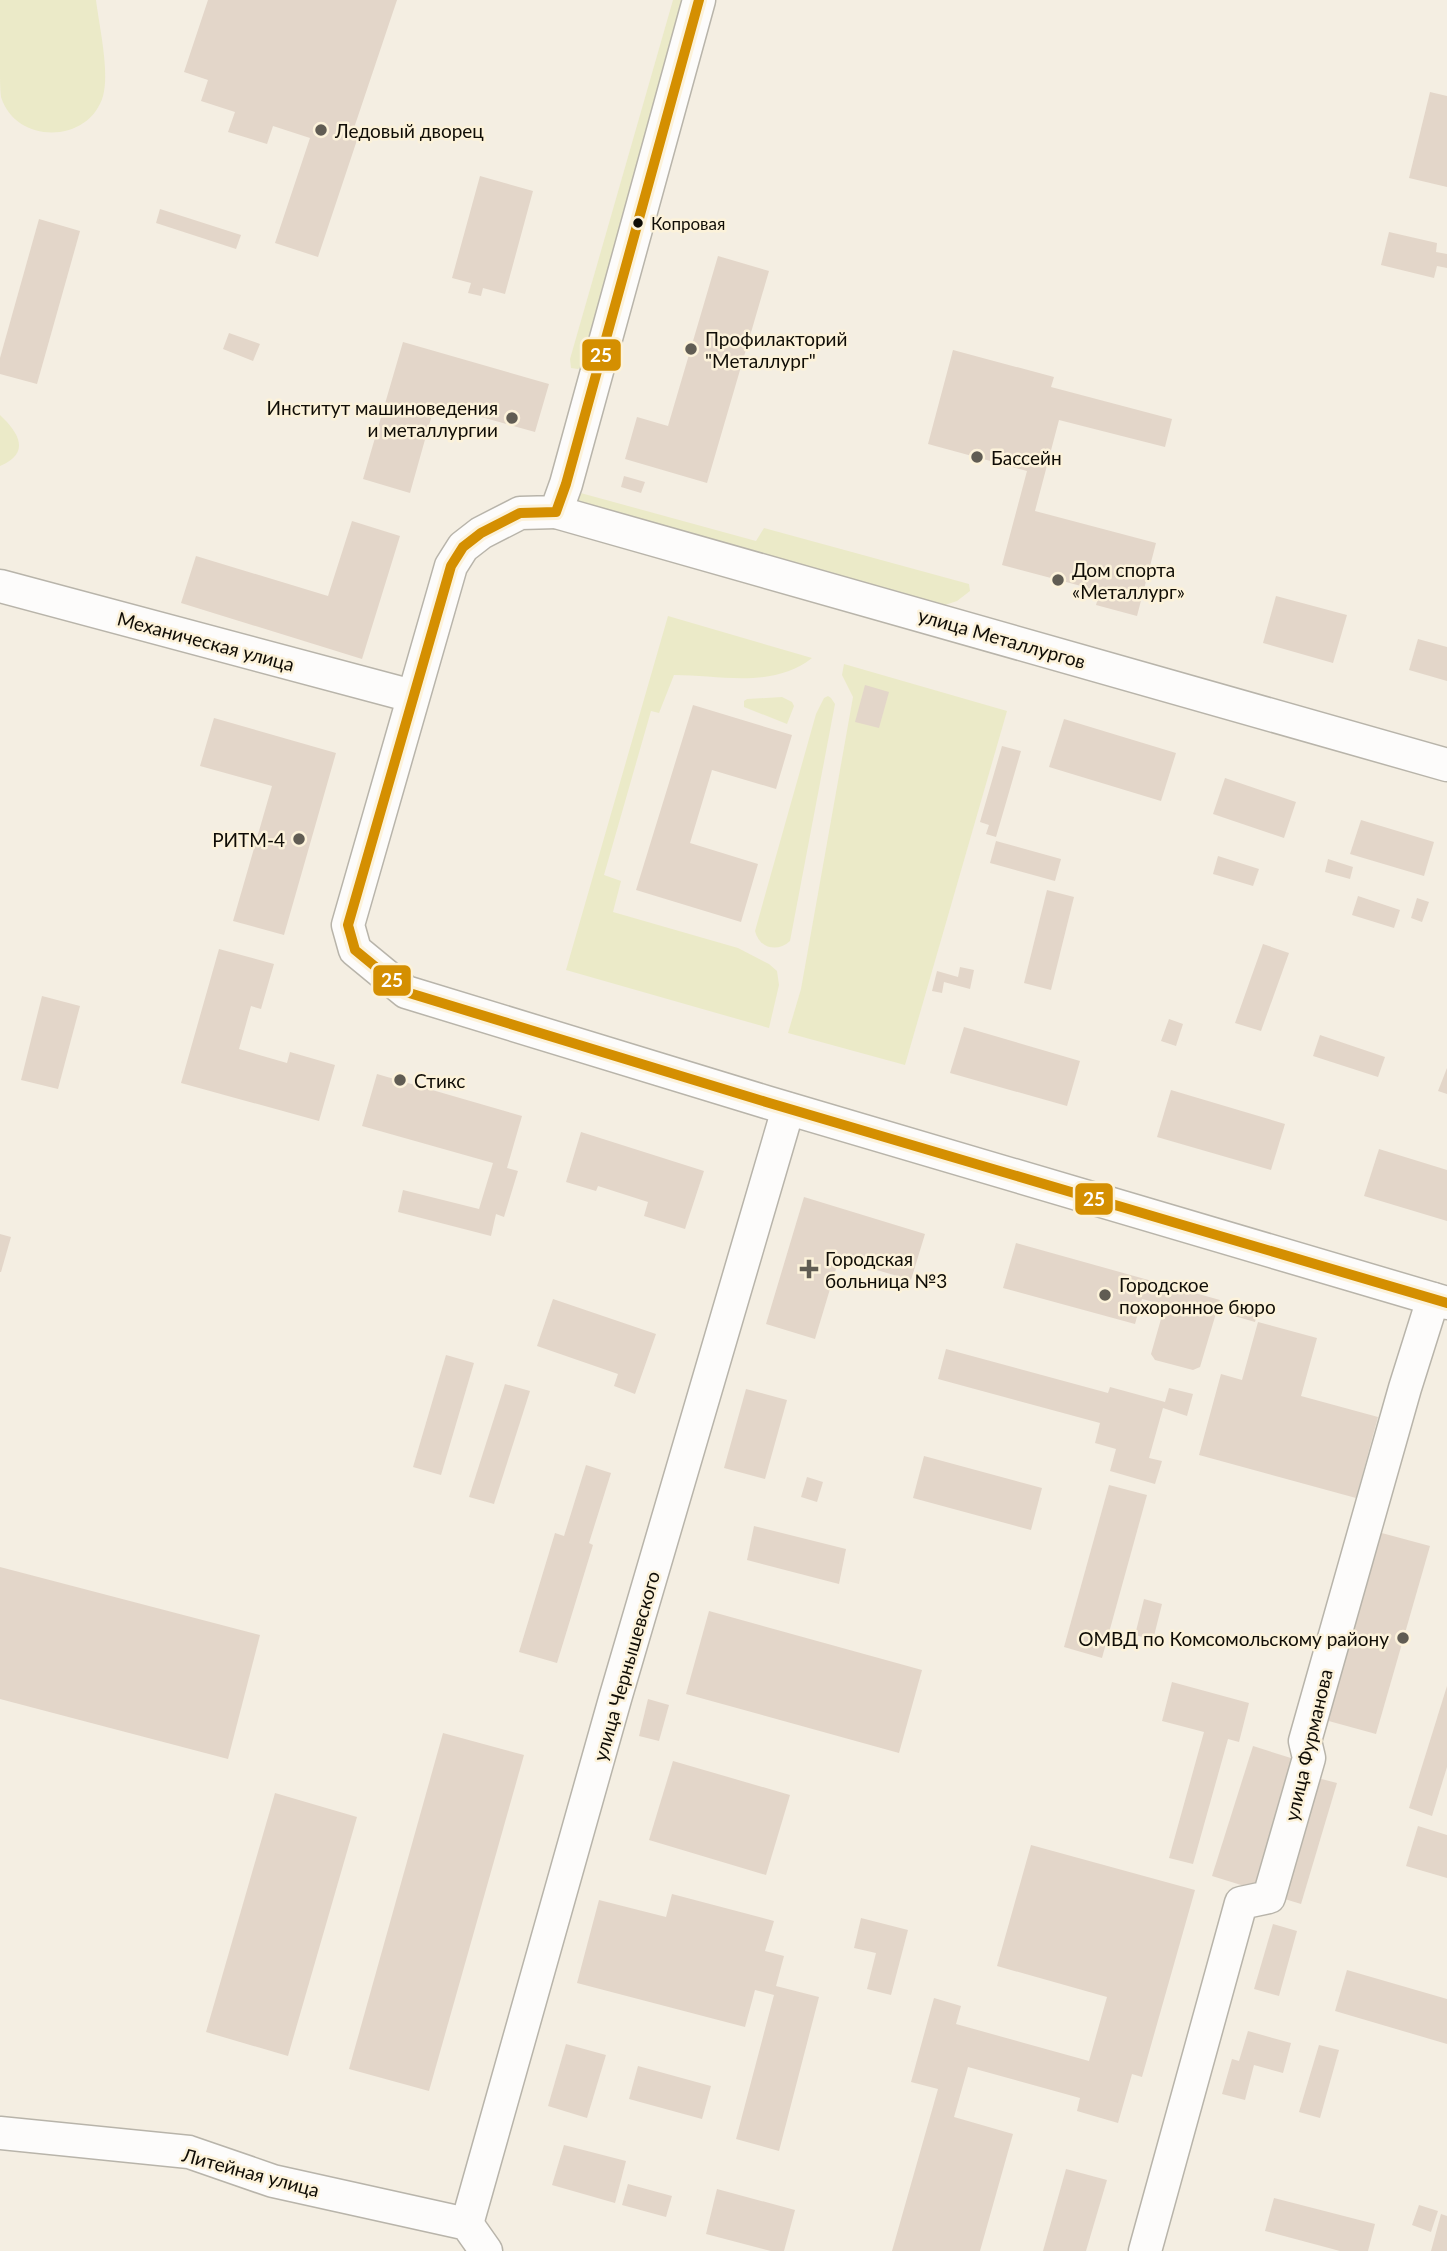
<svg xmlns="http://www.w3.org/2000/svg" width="1447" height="2251" viewBox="0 0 1447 2251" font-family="Lato,sans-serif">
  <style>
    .green { fill: #ebeac8 }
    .building { fill: #e3d6c9 }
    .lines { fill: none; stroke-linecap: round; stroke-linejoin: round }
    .minor-casing { stroke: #b8b4aa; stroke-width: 35 }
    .minor { stroke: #fdfcfb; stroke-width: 32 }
    .bus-1-casing { stroke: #fcf2da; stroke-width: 16 }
    .bus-1 { stroke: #d48f01; stroke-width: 10 }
    .poi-dot { fill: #605c53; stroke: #fcf2da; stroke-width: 2.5 }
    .bus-dot { fill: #100d06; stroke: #fcf2da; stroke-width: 2.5 }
    .labels { text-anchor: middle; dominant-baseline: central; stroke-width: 5; stroke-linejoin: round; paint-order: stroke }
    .bus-label { font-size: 17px; fill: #100d06; stroke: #fcf2da; text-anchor: start }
    .poi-label { font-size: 19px; fill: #100d06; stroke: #fcf2da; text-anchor: start }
    .street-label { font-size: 19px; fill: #100d06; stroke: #fcf2da }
    .line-badge { stroke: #fcf2da; stroke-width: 2.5 }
    .badge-label { font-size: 19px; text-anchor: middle; font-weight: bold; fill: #fff }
  </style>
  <rect width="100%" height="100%" fill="#f4eee2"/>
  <g class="green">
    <path d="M0,0h96c3,25 14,73 7,96 -14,48 -87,49 -102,1 -1,-8 -1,-18 -1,-27 0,-23 0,-47 0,-70z"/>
    <polygon points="673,0 686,0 582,366 578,369 571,368 570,359"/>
    <path d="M0,415c19,18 31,38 0,51z"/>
    <polygon points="577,492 756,541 764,528 969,584 970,591 957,601 945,605 574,503"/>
    <path d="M668,616l144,42c-39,31 -92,17 -138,17l-15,38 -8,-2 -47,164 17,6 -8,31 125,36 31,16 8,7 2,14 -10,43 -203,-58z"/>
    <polygon points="844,664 1007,711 905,1065 788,1033 801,989 853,697 842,675"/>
    <path d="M828,696l3,2 4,6 -45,237c-13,12 -31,7 -35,-10l61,-217 8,-16z"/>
    <polygon points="782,697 792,702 794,706 787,724 744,707 744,701 747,699"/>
  </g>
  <g class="building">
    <polygon points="208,0 397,0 354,128 360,131 318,257 275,243 310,138 273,126 267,144 228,132 235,112 201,101 208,80 184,72"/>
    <polygon points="1430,92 1447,96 1447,187 1409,178"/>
    <polygon points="480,176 533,191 505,294 483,288 481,296 468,293 471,283 452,278"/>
    <polygon points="160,209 241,235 236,249 156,223"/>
    <polygon points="39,219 80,231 37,384 0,374 0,358"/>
    <polygon points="1389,232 1437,243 1436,252 1447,254 1447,268 1437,266 1434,278 1381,265"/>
    <polygon points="718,256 769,271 707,483 625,459 637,417 668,426"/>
    <polygon points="229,333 260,344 253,361 223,349"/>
    <polygon points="403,342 549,384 535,432 435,404 410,493 363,479"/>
    <polygon points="953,350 1054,377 1051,387 1172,419 1165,447 1059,420 1035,511 1156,543 1137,616 1096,605 1100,591 1002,565 1027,471 928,444"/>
    <polygon points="624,476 645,482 641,493 621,487"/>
    <polygon points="352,521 400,536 362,659 181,603 196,556 328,596"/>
    <polygon points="1276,596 1347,615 1333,663 1263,643"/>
    <polygon points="1418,639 1447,647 1447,681 1409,670"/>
    <polygon points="865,685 889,692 879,728 855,722"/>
    <polygon points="693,705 792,735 776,789 712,770 690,843 758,864 741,922 636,890"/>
    <polygon points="214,718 336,753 284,935 233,921 272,786 200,766"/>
    <polygon points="1064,719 1176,753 1161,801 1049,767"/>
    <polygon points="1002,746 1021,751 996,837 986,834 989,825 980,822"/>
    <polygon points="1225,778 1296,802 1284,838 1213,814"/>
    <polygon points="1361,820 1434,842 1424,876 1350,854"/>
    <polygon points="996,841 1061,859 1055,881 990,863"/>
    <polygon points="1218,856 1259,869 1253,886 1213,874"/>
    <polygon points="1328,859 1353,867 1350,879 1325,872"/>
    <polygon points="1047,890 1074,897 1051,990 1024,983"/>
    <polygon points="1358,896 1400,910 1394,928 1352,915"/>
    <polygon points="1417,898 1429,902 1422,922 1411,918"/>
    <polygon points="1263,944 1289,953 1261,1031 1235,1023"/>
    <polygon points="219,949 274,964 261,1009 251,1006 239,1049 287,1063 290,1052 335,1065 319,1121 181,1083"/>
    <polygon points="960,967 974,970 970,989 944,982 942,993 932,991 937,971 958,977"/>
    <polygon points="42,996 80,1006 58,1089 21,1080"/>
    <polygon points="1169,1019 1183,1024 1176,1046 1161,1041"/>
    <polygon points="964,1027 1080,1061 1067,1106 950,1073"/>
    <polygon points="1320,1035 1385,1057 1378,1077 1313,1056"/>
    <polygon points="1447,1068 1447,1094 1438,1091"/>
    <polygon points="377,1074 522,1116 507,1168 518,1171 504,1217 496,1214 491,1236 398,1212 403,1190 479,1209 493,1163 362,1126"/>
    <polygon points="1171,1090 1285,1124 1271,1170 1157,1137"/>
    <polygon points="581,1132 704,1171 685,1229 644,1216 648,1202 598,1186 596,1191 566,1182"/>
    <polygon points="1379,1149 1447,1170 1447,1221 1364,1196"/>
    <polygon points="804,1197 925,1234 911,1280 839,1259 815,1339 766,1324"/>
    <polygon points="0,1234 11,1237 1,1272 0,1272"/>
    <polygon points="1016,1243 1220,1300 1200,1367 1193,1370 1155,1360 1151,1354 1165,1305 1142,1299 1135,1324 1003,1288"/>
    <polygon points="553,1299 656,1334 635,1394 614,1386 618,1374 537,1346"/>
    <polygon points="1234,1304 1258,1311 1255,1322 1231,1315"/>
    <polygon points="1258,1322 1317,1338 1301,1396 1378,1417 1356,1498 1199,1455 1221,1374 1242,1380"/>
    <polygon points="946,1349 1108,1393 1110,1387 1165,1402 1169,1388 1193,1394 1187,1416 1163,1408 1149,1458 1162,1461 1155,1484 1110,1471 1116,1449 1095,1443 1100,1423 938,1379"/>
    <polygon points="446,1355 474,1363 441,1475 413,1467"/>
    <polygon points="505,1384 530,1391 494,1504 469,1497"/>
    <polygon points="746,1389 787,1400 765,1479 724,1468"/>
    <polygon points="924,1456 1042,1488 1031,1530 913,1498"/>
    <polygon points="586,1465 611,1473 589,1543 593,1545 557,1663 519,1652 555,1533 564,1536"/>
    <polygon points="807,1477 823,1482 817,1502 801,1497"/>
    <polygon points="1109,1485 1147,1495 1102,1658 1064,1647"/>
    <polygon points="754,1526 846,1549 839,1584 747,1560"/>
    <polygon points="1378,1532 1430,1546 1376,1734 1325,1720"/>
    <polygon points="0,1567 260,1635 228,1759 0,1699"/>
    <polygon points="1144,1599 1162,1604 1153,1640 1135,1635"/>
    <polygon points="709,1611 922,1670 899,1753 686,1694"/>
    <polygon points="1172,1682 1249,1703 1239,1742 1228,1739 1193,1864 1169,1858 1204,1732 1162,1721"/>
    <polygon points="1447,1686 1447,1767 1432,1816 1409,1808"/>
    <polygon points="648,1699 669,1705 659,1741 639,1736"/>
    <polygon points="443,1733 524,1755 429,2091 349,2069"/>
    <polygon points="1253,1746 1294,1759 1254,1889 1212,1876"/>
    <polygon points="673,1761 790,1795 766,1875 649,1840"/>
    <polygon points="1310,1776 1337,1783 1301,1904 1275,1896"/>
    <polygon points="275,1793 357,1817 288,2056 206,2032"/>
    <polygon points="1418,1826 1447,1835 1447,1878 1406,1866"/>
    <polygon points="1031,1845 1195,1890 1142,2077 1132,2074 1118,2123 1077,2111 1080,2098 968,2067 954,2117 1013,2134 980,2251 892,2251 938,2089 911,2082 934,1998 961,2006 956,2024 1089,2061 1107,1997 997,1966"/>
    <polygon points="672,1894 774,1921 765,1951 784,1956 776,1986 819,1997 779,2151 736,2139 774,1995 755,1990 745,2027 577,1983 599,1900 666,1917"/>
    <polygon points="861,1918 908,1930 891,1995 867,1989 876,1953 854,1948"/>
    <polygon points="1273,1924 1297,1931 1279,1996 1254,1989"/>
    <polygon points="1347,1970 1447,1999 1447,2044 1335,2011"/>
    <polygon points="1248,2031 1291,2043 1283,2073 1254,2065 1245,2100 1222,2094 1232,2059 1239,2061"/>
    <polygon points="566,2044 606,2055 587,2118 548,2106"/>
    <polygon points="1319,2045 1339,2050 1320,2118 1299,2112"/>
    <polygon points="638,2066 711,2086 702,2119 629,2099"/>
    <polygon points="564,2145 626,2161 615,2203 552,2185"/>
    <polygon points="1066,2169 1107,2180 1086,2251 1043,2251"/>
    <polygon points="628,2184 672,2196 666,2217 622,2205"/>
    <polygon points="717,2189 795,2210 784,2251 771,2251 706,2234"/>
    <polygon points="1274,2198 1375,2224 1368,2251 1340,2251 1265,2231"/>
    <polygon points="1419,2205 1438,2211 1431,2232 1412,2225"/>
    <polygon points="1441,2214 1447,2216 1447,2251 1431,2251"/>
  </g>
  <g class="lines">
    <g class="minor-casing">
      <g id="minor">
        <polyline points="699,0 566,484 556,512 520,513 481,533 463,547 451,566 348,925 355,950 406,992 766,1102 1447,1303"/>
        <polyline points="556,512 1447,765"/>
        <polyline points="0,586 412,696"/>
        <polyline points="0,2133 189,2152 273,2181 467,2224 486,2251"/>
        <polyline points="467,2224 615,1699 788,1109"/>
        <polyline points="1145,2251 1241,1903 1269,1897 1309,1758 1305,1741 1405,1388 1433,1299"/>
      </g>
    </g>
    <use href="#minor" class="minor"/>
    <g class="bus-1-casing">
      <polyline id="bus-1" points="699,0 566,484 556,512 520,513 481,533 463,547 451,566 348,925 355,950 406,992 766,1102 1447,1303"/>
    </g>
    <use href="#bus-1" class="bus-1"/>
  </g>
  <g class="poi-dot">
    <circle cx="321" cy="130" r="7"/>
    <circle cx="691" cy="349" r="7"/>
    <circle cx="512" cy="418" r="7"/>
    <circle cx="977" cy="457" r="7"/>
    <circle cx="1058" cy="580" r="7"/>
    <circle cx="299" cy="839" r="7"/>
    <circle cx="400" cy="1080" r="7"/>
    <path d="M805.5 1258.5h7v7h7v7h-7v7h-7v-7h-7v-7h7z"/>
    <circle cx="1105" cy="1295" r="7"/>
    <circle cx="1403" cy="1638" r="7"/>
  </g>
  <circle class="bus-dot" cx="638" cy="223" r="6"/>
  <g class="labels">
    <g class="bus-label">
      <text x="651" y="223">Копровая</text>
    </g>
    <g class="poi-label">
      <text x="335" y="130">Ледовый дворец</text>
      <text x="705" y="338">Профилакторий<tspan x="705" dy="22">"Металлург"</tspan></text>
      <text x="498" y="407" text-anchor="end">Институт машиноведения<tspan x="498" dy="22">и металлургии</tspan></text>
      <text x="991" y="457">Бассейн</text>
      <text x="1072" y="569">Дом спорта<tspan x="1072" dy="22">«Металлург»</tspan></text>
      <text x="285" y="839" text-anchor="end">РИТМ-4</text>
      <text x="414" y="1080">Стикс</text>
      <text x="825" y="1258">Городская<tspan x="825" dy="22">больница №3</tspan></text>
      <text x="1119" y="1284">Городское<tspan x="1119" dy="22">похоронное бюро</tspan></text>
      <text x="1389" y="1638" text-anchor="end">ОМВД по Комсомольскому району</text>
    </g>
    <g class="street-label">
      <text transform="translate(1002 638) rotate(16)">улица Металлургов</text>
      <text transform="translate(206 641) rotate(15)">Механическая улица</text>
      <text transform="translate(626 1666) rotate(-74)">улица Чернышевского</text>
      <text transform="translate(1308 1745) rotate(-77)">улица Фурманова</text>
      <text transform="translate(251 2172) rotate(15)">Литейная улица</text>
    </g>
  </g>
  <g class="line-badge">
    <rect x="581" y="338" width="41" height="34" rx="7" fill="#d48f01"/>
    <rect x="372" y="964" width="40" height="33" rx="7" fill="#d48f01"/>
    <rect x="1074" y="1182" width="40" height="34" rx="7" fill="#d48f01"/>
  </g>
  <g class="badge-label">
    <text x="601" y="362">25</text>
    <text x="392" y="987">25</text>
    <text x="1094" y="1206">25</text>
  </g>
</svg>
